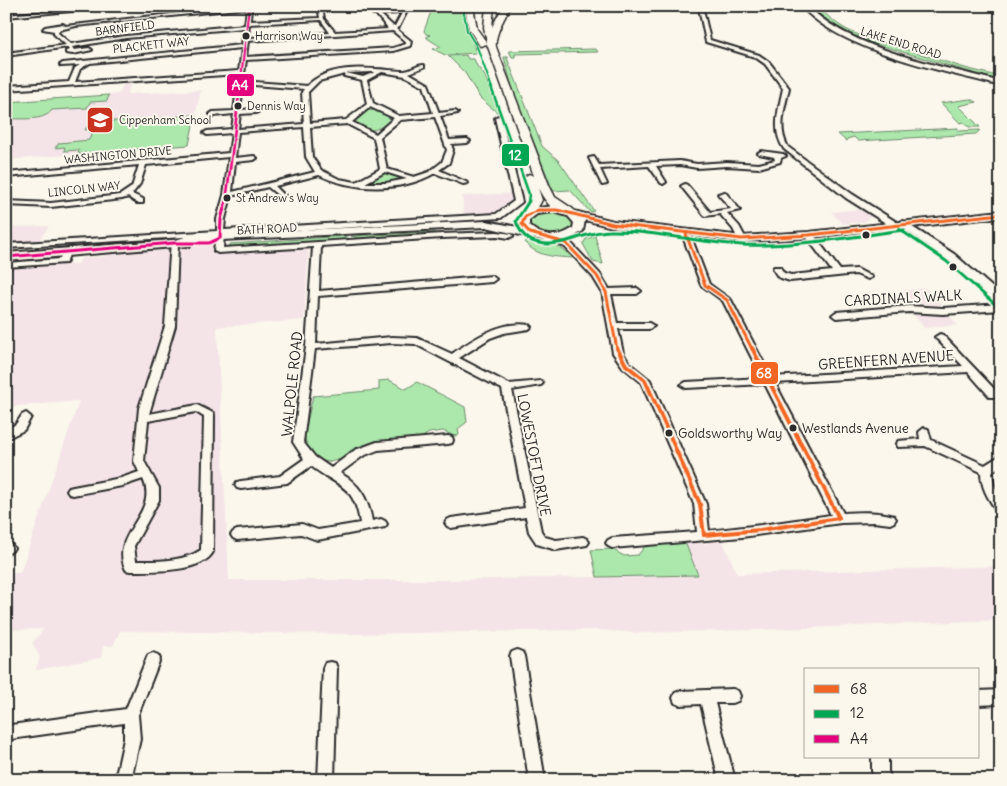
<svg xmlns="http://www.w3.org/2000/svg" width="1007" height="786" viewBox="0 0 1007 786" font-family="Delius,sans-serif">
  <style>
    .built { fill: #f4e4e7 }
    .green { fill: #ace7ac; stroke: #6c896c }
    .lines { fill: none; stroke-linecap: round; stroke-linejoin: round }
    .minor-casing { stroke: #2b2b2b; stroke-width: 4 }
    .tertiary-casing { stroke: #2b2b2b; stroke-width: 4 }
    .secondary-casing { stroke: #2b2b2b; stroke-width: 4 }
    .primary-casing { stroke: #2b2b2b; stroke-width: 4 }
    .motorway-casing { stroke: #2b2b2b; stroke-width: 3 }
    .minor { fill: #fbf7ec; fill-rule: evenodd }
    .tertiary { fill: #fbf7ec; fill-rule: evenodd }
    .secondary { fill: #fbf7ec; fill-rule: evenodd }
    .primary { fill: #fbf7ec; fill-rule: evenodd }
    .motorway { fill: #fbf7ec; fill-rule: evenodd }
    .bus-1-far1-casing { stroke: #fbf7ec; stroke-width: 6 }
    .bus-1-casing { stroke: #fbf7ec; stroke-width: 8 }
    .bus-2-far2-casing { stroke: #fbf7ec; stroke-width: 4 }
    .bus-2-far1-casing { stroke: #fbf7ec; stroke-width: 5 }
    .bus-2-casing { stroke: #fbf7ec; stroke-width: 6 }
    .bus-3-far2-casing { stroke: #fbf7ec; stroke-width: 4 }
    .bus-3-far1-casing { stroke: #fbf7ec; stroke-width: 5 }
    .bus-3-casing { stroke: #fbf7ec; stroke-width: 6 }
    .bus-1-far1 { stroke: #f26522; stroke-width: 3 }
    .bus-1 { stroke: #f26522; stroke-width: 4 }
    .bus-2-far2 { stroke: #00a651; stroke-width: 2 }
    .bus-2-far1 { stroke: #00a651; stroke-width: 2.5 }
    .bus-2 { stroke: #00a651; stroke-width: 3 }
    .bus-3-far2 { stroke: #e5007d; stroke-width: 2 }
    .bus-3-far1 { stroke: #e5007d; stroke-width: 2.5 }
    .bus-3 { stroke: #e5007d; stroke-width: 3 }
    .bus-dot { fill: #2b2b2b; stroke: #fbf7ec; stroke-width: 2 }
    .labels { text-anchor: middle; dominant-baseline: central; stroke-width: 4; stroke-linejoin: round; paint-order: stroke }
    .far-street-label { font-size: 11px; fill: #2b2b2b; stroke: #fbf7ec }
    .far-bus-label { font-size: 11px; fill: #2b2b2b; stroke: #fbf7ec; text-anchor: start }
    .far-poi-label { font-size: 11px; fill: #2b2b2b; stroke: #fbf7ec; text-anchor: start }
    .bus-label { font-size: 13px; fill: #2b2b2b; stroke: #fbf7ec; text-anchor: start }
    .street-label { font-size: 14px; fill: #2b2b2b; stroke: #fbf7ec }
    .line-badge { stroke: #fbf7ec; stroke-width: 2 }
    .badge-label { font-size: 14px; text-anchor: middle; font-weight: bold; fill: #fff }
  </style>
  <rect width="100%" height="100%" fill="#fbf7ec"/>
  <filter id="ink" filterUnits="userSpaceOnUse"><feTurbulence type="fractalNoise" baseFrequency=".02" numOctaves="2"/><feDisplacementMap in="SourceGraphic" scale="10" xChannelSelector="R" yChannelSelector="G"/><feConvolveMatrix kernelMatrix="1 2 1 2 8 2 1 2 1" color-interpolation-filters="sRGB"/></filter>
  <g filter="url(#ink)">
    <g class="built">
      <polygon points="125,81 132,81 127,94 201,90 189,145 6,160 6,102 119,94"/>
      <polygon points="513,193 515,202 497,214 464,215 462,196"/>
      <polygon points="861,209 873,217 868,218 865,222 843,224 831,212"/>
      <polygon points="49,226 37,243 6,244 6,227"/>
      <polygon points="214,245 212,254 309,245 304,320 217,327 229,580 442,580 697,575 685,542 694,541 707,544 708,538 721,537 737,574 1001,566 1001,620 759,630 639,633 597,630 355,634 120,631 113,646 103,646 101,658 36,670 40,657 32,643 44,629 6,630 6,573 20,573 79,401 6,407 6,268 78,264 81,258 106,256 107,253"/>
      <polygon points="925,288 942,305 915,303 901,291"/>
      <polygon points="911,311 931,311 948,314 958,325 924,328"/>
    </g>
    <g class="green">
      <polygon points="433,6 464,6 464,15 476,53 445,55 433,49 441,47 427,38 427,36 430,35 426,34 424,31"/>
      <path d="M810,6h8c12,14 32,29 51,31l-19,-1 -32,-19z"/>
      <polygon points="873,39 965,68 1001,77 1001,81 862,40"/>
      <polygon points="596,49 598,52 515,54 515,57 512,57 509,51"/>
      <polygon points="466,55 468,59 474,59 477,66 485,76 499,114 480,98 465,73 448,56"/>
      <polygon points="504,57 509,57 507,58 542,146 559,161 594,211 590,212 570,190 553,191 512,87"/>
      <path d="M109,95l-2,6 -17,1 -3,6 -35,2c-8,12 -32,8 -46,9l1,-17z"/>
      <polygon points="970,99 977,102 959,106 980,127 969,127 963,122 960,123 941,103"/>
      <path d="M375,110l14,7 1,3c-14,13 -21,12 -38,3v-3l11,-9z"/>
      <polygon points="195,115 189,145 78,154 79,150 64,151 65,147 55,148 59,143 89,140 94,129 85,130 89,123"/>
      <polygon points="958,128 958,131 980,130 976,134 858,141 854,137 847,139 846,141 838,134"/>
      <polygon points="384,171 407,179 379,184 363,183"/>
      <path d="M555,211l14,4 7,7 -3,8c-17,6 -30,7 -45,-5l1,-8 5,-3z"/>
      <polygon points="435,232 435,234 358,238 351,236"/>
      <polygon points="344,236 350,239 230,247 230,244"/>
      <polygon points="595,236 603,264 593,262 583,244 586,239"/>
      <path d="M528,240l30,6 16,12c-17,-1 -38,-1 -49,-16z"/>
      <polygon points="389,380 406,389 417,382 465,407 467,422 458,429 459,435 454,436 443,431 429,433 419,439 377,443 351,450 341,459 330,462 322,461 309,451 304,435 313,396 379,390 379,381"/>
      <polygon points="685,542 698,575 597,577 591,550 612,549 624,556 638,555 645,546"/>
    </g>
    <g class="lines">
      <g class="minor-casing">
        <g id="minor">
          <polygon points="105,6 125,6 6,17 6,15"/>
          <path d="M242,6h17l-8,2 -1,13 70,-3 -2,-12h4l2,13 11,13 53,-3 -12,-15h-3l1,-2 -3,-6h4l4,6 28,-1 -8,16 -3,2 15,12 -1,5 -17,5 -147,9 -3,21 64,5c23,-24 65,-17 95,-15 7,1 14,-6 22,-6v2l-15,6 19,11 11,29 16,-2 3,2 -18,3 9,24 18,-1 3,2 -3,2 -16,1 2,6 -4,13 -10,7 29,13 -5,1 -28,-11c-33,19 -81,19 -116,2l-44,11 9,9 -4,2 -12,-10 -37,9 -6,23 -1,11 272,-16 18,-13 -19,-83 3,-2 3,2 21,84 -21,16 -277,17 -1,13 219,-14 55,-2 15,2 1,2 -4,2 -12,-2 -55,2 -121,8 -2,45 173,-15 4,3 -4,3 -174,14 -2,48 76,-7 25,1 35,16c21,-15 50,-34 77,-29l2,2 -2,2 -25,4 -14,5 -31,20 50,26 32,-3 2,2 -2,2 -29,5 29,141 4,6 11,3 27,-3 4,2 2,3 -2,3 -31,5 -19,-6 -8,-12 -3,-15 -75,11 -4,-2 -2,-3 2,-3 4,-2 74,-10 -23,-119 -87,-45 -23,-1 -77,6 -12,93 12,15 16,11 24,-18 22,-8 71,-6 4,1 1,3 -1,3 -4,1 -70,6 -15,6 -23,17c20,11 28,26 32,48l9,-2 4,2 2,3 -2,3 -68,13 -16,-6 -64,6 -4,-2 -2,-3 2,-3 4,-2 65,-6 16,6 42,-7c-6,-40 -22,-36 -49,-57l-24,17 -46,6 -4,-1 -2,-3 2,-3 4,-1 39,-5 24,-17 -11,-17 13,-95 7,-100 -95,6 -4,-2 2,-16 -210,13v-4l211,-13v-12l7,-24 5,-38 -83,8 -6,19 -8,10 11,5v4h-6l-9,-6 -6,2 -71,8 -45,-2v-4l45,2 69,-8 12,-8 7,-22 -133,12v-4l223,-20 3,-20 -25,2 -3,-2 3,-2 25,-2 2,-15 -21,2 -3,-2 3,-2 21,-1 5,-37 -233,16v-4l63,-4 6,-14 5,-3 -19,1 -1,-1 3,-2 179,-18 2,-17 -118,10 -54,9 2,3 15,-2 3,2 -19,4 -7,-1v-2l4,-1 -2,-3 -62,9v-3l60,-8 -12,-11v-3l-11,-2 2,-2 18,-3 2,2zM247,8l-2,17 -119,11 -55,8 -13,-11 1,-3 17,-4zM402,13l-7,13h-2l-13,-12zM321,20l9,13 -82,5 1,-14zM393,31l13,11v2l-13,4 -147,9 2,-16zM242,48l-3,23 -164,11 5,-13 10,-6zM371,72h4l-12,5 -17,-4zM382,72l23,4 19,10 9,27 -34,3 -26,-13 -6,-23zM345,74l-1,2 18,4 5,24 -21,16 -36,3 -2,-31 11,-11zM243,84l61,5 -2,3 2,32 -66,5 2,-15 16,-1 3,-2 -3,-2 -16,1zM370,107l24,11 -18,16 -24,-12zM435,117l12,33 -5,12 -13,10 -15,5 -27,-8 -7,-32 20,-17zM347,124l27,14 6,31 -24,13 -17,-3 -18,-9 -9,-13 -2,-30zM304,127l2,30 9,15 -83,20 3,-30 19,-2 3,-2 -3,-2 -19,2 3,-26zM385,172l22,7 -21,4h-21z"/>
          <path d="M711,6l-8,3 7,31 49,15 10,7 20,26c-4,19 -12,41 -1,59l64,47 46,29v4h-6l-46,-29 -62,-49c-13,-19 -5,-40 -1,-61l-18,-24 -10,-7 -49,-15 -7,-34z"/>
          <polygon points="761,151 783,154 786,156 781,158 780,162 759,168 727,166 697,168 680,165 656,166 666,182 663,184 661,183 649,166 600,169 607,184 602,185 589,158 594,157 599,165 680,161 697,164 727,162 759,164 775,160 774,157 759,154 758,153"/>
          <polygon points="685,184 687,185 710,212 731,209 718,194 725,192 740,210 727,213 739,226 746,239 745,241 739,241 733,229 720,214 705,216 681,186"/>
          <path d="M683,232h6l1,2 19,50 22,16 40,77 192,-11 -26,-27 -2,-2 5,-3 3,1 55,58 1,2 -1,2h-8l-22,-25 -193,11 68,130c16,-1 35,-2 51,3l2,3 -2,3 -4,2 -16,-2 -33,1 -99,14 -130,11 -4,-2 -2,-3 2,-3 4,-2 85,-6 -3,-28 -53,-122 -18,-15 -10,-14 -11,-61 -9,-15 -28,-30 -17,-7v-4h3l20,7 29,31 9,15 28,-1 4,3 -4,3h-26l6,29h32l5,3 -5,3h-31l5,24 6,10 21,17 56,124 3,27 52,-6 70,-10 -66,-131 -79,4 -5,-3 5,-3 76,-4 -39,-77 -22,-16 -19,-51z"/>
          <polygon points="806,233 812,233 840,270 857,269 872,277 868,279 856,274 790,281 778,277 773,269 774,267 780,267 784,273 791,275 832,271 805,235"/>
          <path d="M171,241h3l4,2 -3,83 -26,88 48,-9 16,8 1,2 -1,137c-11,21 -63,19 -83,19l-4,-1c-18,-36 34,-56 17,-91l-21,7 -49,9 -4,-1 -2,-3 2,-3 4,-1 48,-9 18,-6 -5,-11 5,-53 26,-82zM196,412l8,5 -3,133c-18,12 -44,11 -65,11l-2,-15 25,-46v-12l-15,-27 4,-40z"/>
          <polygon points="63,250 66,250 70,252 66,263 6,267 6,263 60,259"/>
          <polygon points="1001,304 1001,310 943,314 909,312 836,318 832,315 836,312 909,306 943,308"/>
          <polygon points="26,413 31,417 24,430 6,439 6,430 16,424 22,415"/>
          <path d="M924,428l4,1 3,11 54,25 16,-10v10l-9,7 2,13 7,14v12l-5,-1c-8,-12 -15,-23 -15,-38l-56,-26 -27,1 -1,-3 1,-3 22,-2 -1,-7z"/>
          <polygon points="8,543 12,545 14,548 12,551 6,554 6,544"/>
          <polygon points="517,650 522,652 524,656 545,780 529,780 510,656 512,652"/>
          <polygon points="153,653 158,655 160,659 138,715 140,739 131,780 115,780 124,739 124,723 11,739 6,737 6,727 11,725 126,709 148,655"/>
          <polygon points="330,662 335,663 337,668 334,780 318,780 323,668 325,663"/>
          <polygon points="733,689 738,691 740,696 738,701 733,703 715,703 735,780 719,780 701,704 680,705 675,703 673,698 675,693 680,691"/>
          <polygon points="1001,690 1001,704 978,705 978,691"/>
          <polygon points="872,757 888,757 888,771 891,780 875,780 872,771"/>
        </g>
      </g>
      <g class="tertiary-casing">
        <polygon id="tertiary" points="903,221 954,254 1001,295 1001,304 997,303 946,258 900,226 900,222"/>
      </g>
      <g class="secondary-casing">
        <path id="secondary" d="M801,6h7c42,44 135,60 193,76v4c-57,-15 -161,-35 -200,-80z"/>
      </g>
      <g class="primary-casing">
        <path id="primary" d="M554,206l59,15 129,15 67,-4 192,-21v6l-192,21 -67,4 -129,-15 -28,-7 -2,11 -13,8 -20,3 -64,-15 -284,14 -11,1 -1,4 -16,1 -168,14v-8l170,-13 12,-4 14,-1 284,-14 32,6 -1,-8 13,-10zM554,212l14,4 6,7 -1,5c-13,10 -32,10 -44,-3v-5l8,-6z"/>
      </g>
      <g class="motorway-casing">
        <path id="motorway" d="M465,6h8l4,23 10,14 -3,-16 2,-21h8l-2,21 11,-21h8c-6,11 -17,29 -15,41l53,138 6,12 18,12 1,3 -1,3c-16,4 -29,-15 -35,-27l4,12 -10,18 -5,1 -6,-4 9,-15 -7,-22 6,-4 5,2 -47,-132 -7,2 -11,-17z"/>
      </g>
      <use href="#minor" class="minor"/>
      <use href="#tertiary" class="tertiary"/>
      <use href="#secondary" class="secondary"/>
      <use href="#primary" class="primary"/>
      <use href="#motorway" class="motorway"/>
      <g class="bus-1-far1-casing">
        <g id="bus-1-far1">
          <polyline points="686,234 705,285 727,300 752,349"/>
          <polyline points="617,349 606,292 597,276 566,243 530,233 522,224 525,217 538,210 557,210 613,224 742,239 809,235 1001,214"/>
        </g>
      </g>
      <g class="bus-1-casing">
        <g id="bus-1">
          <polyline points="617,348 626,365 645,380 700,504 704,535"/>
          <polyline points="752,348 839,518"/>
          <polyline points="704,535 760,530 839,518"/>
        </g>
      </g>
      <g class="bus-2-far2-casing">
        <polyline id="bus-2-far2" points="463,7 467,31 477,47 492,88"/>
      </g>
      <g class="bus-2-far1-casing">
        <polyline id="bus-2-far1" points="491,87 529,194 528,202"/>
      </g>
      <g class="bus-2-casing">
        <g id="bus-2">
          <path d="M529,201l-13,20c4,12 11,20 23,22 25,5 46,-12 71,-12 44,-1 88,12 132,14 54,2 108,-8 162,-15"/>
          <polyline points="899,229 946,261 997,306"/>
        </g>
      </g>
      <g class="bus-3-far2-casing">
        <polyline id="bus-3-far2" points="240,88 249,6"/>
      </g>
      <g class="bus-3-far1-casing">
        <polyline id="bus-3-far1" points="226,202 240,87"/>
      </g>
      <g class="bus-3-casing">
        <g id="bus-3">
          <polyline points="220,238 221,219 226,201"/>
          <polyline points="6,257 174,243 209,243 220,238"/>
        </g>
      </g>
      <use href="#bus-1-far1" class="bus-1-far1"/>
      <use href="#bus-1" class="bus-1"/>
      <use href="#bus-2-far2" class="bus-2-far2"/>
      <use href="#bus-2-far1" class="bus-2-far1"/>
      <use href="#bus-2" class="bus-2"/>
      <use href="#bus-3-far2" class="bus-3-far2"/>
      <use href="#bus-3-far1" class="bus-3-far1"/>
      <use href="#bus-3" class="bus-3"/>
    </g>
  </g>
  <defs>
    <g id="school-square" transform="scale(1.4375)"><rect x="-9" y="-9" width="18" height="18" rx="4" fill="#c8321e" stroke="#fbf7ec"/><path d="M0-5L7-2L0 1L-7-2ZM-4 1L0 2.5L4 1V4Q0 6-4 4Z" fill="#fff"/></g>
  </defs>
  <g fill-rule="evenodd">
    <use href="#school-square" x="100" y="120"/>
  </g>
  <g class="bus-dot">
    <circle cx="246" cy="36" r="4.5"/>
    <circle cx="238" cy="106" r="4.5"/>
    <circle cx="227" cy="198" r="4.5"/>
    <circle cx="866" cy="235" r="4.5"/>
    <circle cx="953" cy="267" r="4.5"/>
    <circle cx="793" cy="428" r="4.5"/>
    <circle cx="669" cy="433" r="4.5"/>
  </g>
  <g class="labels">
    <g class="far-street-label">
      <text transform="translate(125 28) rotate(-7)">BARNFIELD</text>
      <text transform="translate(901 43) rotate(17)">LAKE END ROAD</text>
      <text transform="translate(151 45) rotate(-6)">PLACKETT WAY</text>
      <text transform="translate(118 155) rotate(-5)">WASHINGTON DRIVE</text>
      <text transform="translate(84 189) rotate(-6)">LINCOLN WAY</text>
      <text transform="translate(267 229) rotate(-3)">BATH ROAD</text>
    </g>
    <g class="far-bus-label">
      <text x="255" y="36">Harrison Way</text>
      <text x="247" y="106">Dennis Way</text>
      <text x="236" y="198">St Andrew's Way</text>
    </g>
    <g class="far-poi-label">
      <text x="119" y="120">Cippenham School</text>
    </g>
    <g class="bus-label">
      <text x="802" y="428">Westlands Avenue</text>
      <text x="678" y="433">Goldsworthy Way</text>
    </g>
    <g class="street-label">
      <text transform="translate(903 298) rotate(-3)">CARDINALS WALK</text>
      <text transform="translate(886 360) rotate(-4)">GREENFERN AVENUE</text>
      <text transform="translate(292 384) rotate(-84)">WALPOLE ROAD</text>
      <text transform="translate(534 455) rotate(79)">LOWESTOFT DRIVE</text>
    </g>
  </g>
  <g class="line-badge">
    <rect x="226" y="73" width="29" height="24" rx="5" fill="#e5007d"/>
    <rect x="501" y="143" width="29" height="24" rx="5" fill="#00a651"/>
    <rect x="750" y="361" width="29" height="24" rx="5" fill="#f26522"/>
  </g>
  <g class="badge-label">
    <text x="240" y="90">A4</text>
    <text x="515" y="160">12</text>
    <text x="764" y="378">68</text>
  </g>
  <rect width="1007" height="786" fill="none" stroke="#fbf7ec" stroke-width="25"/>
  <rect x="12" y="12" width="982" height="761" fill="none" stroke="#2b2b2b" stroke-width="2" filter="url(#ink)"/>
  <rect x="804" y="668" width="175" height="90" fill="#fbf7ec" stroke="#a8a59f"/>
  <rect x="814" y="685" width="25" height="8" fill="#f26522" stroke="#a8a59f"/>
  <text x="850" y="694" font-size="15" fill="#2b2b2b">68</text>
  <rect x="814" y="710" width="25" height="8" fill="#00a651" stroke="#a8a59f"/>
  <text x="850" y="718" font-size="15" fill="#2b2b2b">12</text>
  <rect x="814" y="735" width="25" height="8" fill="#e5007d" stroke="#a8a59f"/>
  <text x="850" y="744" font-size="15" fill="#2b2b2b">A4</text>
</svg>
